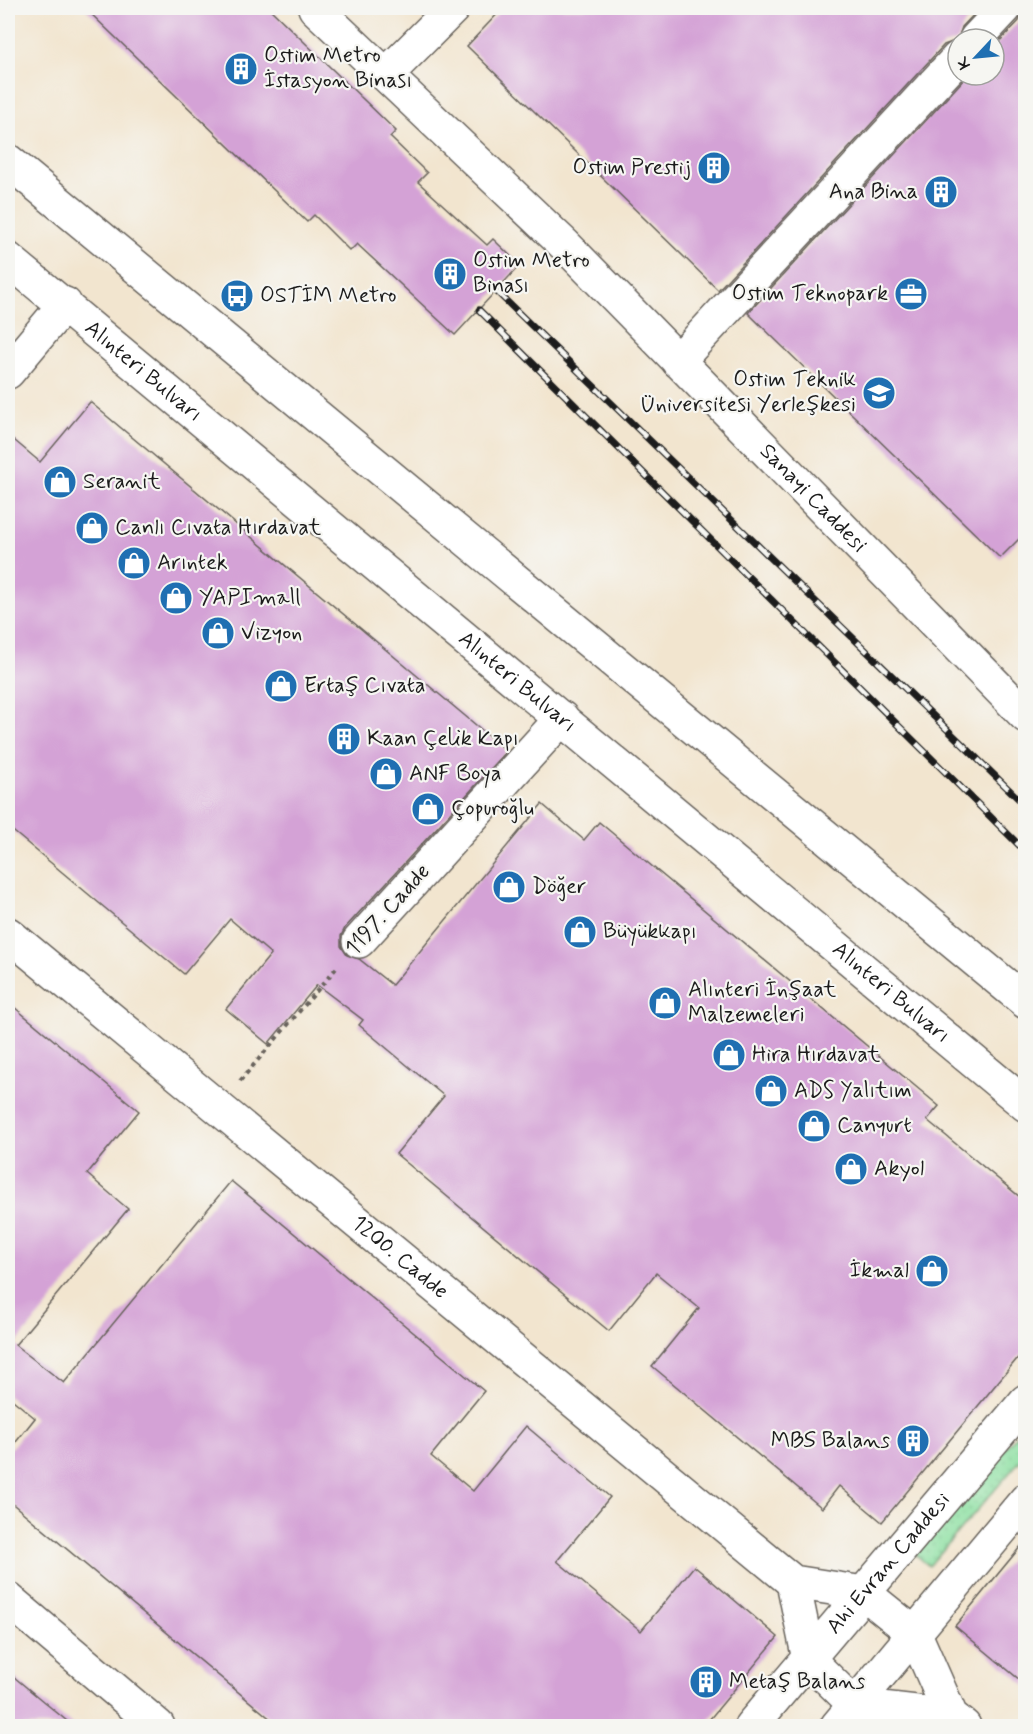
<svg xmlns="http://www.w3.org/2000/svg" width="1033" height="1734" viewBox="0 0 1033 1734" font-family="Mynerve,sans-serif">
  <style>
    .grass { fill: url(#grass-dots); stroke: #547e5e; stroke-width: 1.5 }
    .building { fill: #d4a2d6 }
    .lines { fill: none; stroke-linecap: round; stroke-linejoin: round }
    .minor-casing { stroke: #67625b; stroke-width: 36 }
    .major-casing { stroke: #67625b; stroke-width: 36 }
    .path { stroke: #67625b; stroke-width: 4; stroke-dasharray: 4.5 4.5; stroke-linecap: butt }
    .minor { stroke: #fff; stroke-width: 33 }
    .major { stroke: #fff; stroke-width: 33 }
    .rail-casing { stroke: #1c1c1c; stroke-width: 7 }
    .rail { stroke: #f6f6f2; stroke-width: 4.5; stroke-dasharray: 14; stroke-linecap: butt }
    .labels { text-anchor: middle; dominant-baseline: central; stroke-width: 4.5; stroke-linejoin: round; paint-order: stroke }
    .poi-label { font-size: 22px; fill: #1c1c1c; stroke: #f6f6f2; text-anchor: start }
    .street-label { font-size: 22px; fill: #1c1c1c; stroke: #f6f6f2 }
  </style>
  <defs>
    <pattern id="grass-dots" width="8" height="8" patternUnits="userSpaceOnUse" patternTransform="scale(1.5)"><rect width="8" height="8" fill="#8be0a1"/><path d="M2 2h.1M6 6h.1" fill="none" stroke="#77c08a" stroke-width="1.8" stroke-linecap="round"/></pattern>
  </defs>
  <rect width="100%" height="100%" fill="#f6f6f2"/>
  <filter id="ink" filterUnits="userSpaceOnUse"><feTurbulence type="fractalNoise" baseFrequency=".0167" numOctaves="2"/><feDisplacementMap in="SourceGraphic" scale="12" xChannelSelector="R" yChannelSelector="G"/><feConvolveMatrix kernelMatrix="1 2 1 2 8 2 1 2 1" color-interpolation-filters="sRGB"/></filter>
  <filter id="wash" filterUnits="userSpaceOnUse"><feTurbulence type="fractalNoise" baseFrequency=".008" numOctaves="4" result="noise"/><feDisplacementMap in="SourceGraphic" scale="24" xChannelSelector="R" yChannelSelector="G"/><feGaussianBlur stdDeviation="1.35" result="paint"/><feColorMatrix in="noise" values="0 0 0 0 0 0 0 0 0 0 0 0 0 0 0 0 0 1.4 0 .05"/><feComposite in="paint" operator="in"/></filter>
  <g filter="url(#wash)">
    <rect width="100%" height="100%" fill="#f2e5cf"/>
    <polygon class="grass" points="1025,1425 1025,1455 929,1566 915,1554"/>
    <g id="blocks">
      <g class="building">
        <polygon points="85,8 269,8 396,131 390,137 427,173 418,182 487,245 493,239 520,265 455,335 357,244 350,251 314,215 307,222"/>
        <polygon points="503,8 980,8 962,27 958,40 944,45 718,290 467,46"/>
        <polygon points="1023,8 1026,8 1026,532 1000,558 748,313 968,75 994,75 994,47 1019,21"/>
        <polygon points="90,402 507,751 345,928 341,936 341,946 347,955 359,959 392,985 542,804 584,840 599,822 939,1106 927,1120 1026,1202 1026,1348 882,1522 839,1486 822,1508 652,1366 699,1308 656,1273 609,1331 396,1154 444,1096 359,1025 363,1020 317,985 268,1044 226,1009 271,954 230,919 184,974 8,827 8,435 40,462"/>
        <polygon points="8,1002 139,1111 87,1174 128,1209 15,1345 64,1383 231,1181 484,1391 431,1456 473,1491 526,1426 610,1497 557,1561 641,1631 694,1566 778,1637 704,1726 279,1726 8,1500 8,1452 35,1418 8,1396"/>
        <polygon points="1026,1540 1026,1685 955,1626"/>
        <polygon points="8,1672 44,1702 73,1726 8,1726"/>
      </g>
    </g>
  </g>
  <g filter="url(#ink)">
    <use href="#blocks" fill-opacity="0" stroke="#67625b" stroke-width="1.5"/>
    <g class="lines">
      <g class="minor-casing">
        <g id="minor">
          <path id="s1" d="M315,8l250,237 461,471"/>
          <polyline points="976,39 1005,8"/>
          <polyline points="386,75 453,8"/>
          <polyline points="678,361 958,58"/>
          <polyline points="8,372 65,304"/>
          <path id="s2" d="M8,934l785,648 71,11"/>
          <polyline points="359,941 562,718"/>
          <polyline points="793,1582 809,1660"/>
          <polyline points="8,1599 158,1726"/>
          <polyline points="915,1634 951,1716 964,1726"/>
          <polyline points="855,1705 951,1716"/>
        </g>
      </g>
      <g class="major-casing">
        <g id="major">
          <polyline points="8,161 1026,1002"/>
          <path id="s3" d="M8,259l1018,846"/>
          <polyline points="864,1593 915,1634"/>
          <polyline points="809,1660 855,1705"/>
          <path id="s4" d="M751,1726l275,-325"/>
          <polyline points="837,1726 1026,1500"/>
        </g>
      </g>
      <polyline class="path" points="240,1081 338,966"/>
      <use href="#minor" class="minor"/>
      <use href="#major" class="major"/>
      <g class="rail-casing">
        <g id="rail">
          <polyline points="496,291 1026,806"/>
          <polyline points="479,310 1026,852"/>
        </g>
      </g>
      <use href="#rail" class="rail"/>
    </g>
  </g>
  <defs>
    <g id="building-disc" transform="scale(1.725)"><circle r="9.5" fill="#1f6fb2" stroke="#f6f6f2"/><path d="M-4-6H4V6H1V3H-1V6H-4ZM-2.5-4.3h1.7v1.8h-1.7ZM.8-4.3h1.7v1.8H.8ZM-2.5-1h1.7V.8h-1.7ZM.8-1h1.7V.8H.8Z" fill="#fff"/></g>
    <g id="office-disc" transform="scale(1.725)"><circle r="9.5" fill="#1f6fb2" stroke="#f6f6f2"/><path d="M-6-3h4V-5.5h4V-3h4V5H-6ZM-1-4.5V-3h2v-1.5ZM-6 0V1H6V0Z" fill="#fff"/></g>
    <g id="bus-disc" transform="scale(1.725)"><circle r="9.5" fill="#1f6fb2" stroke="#f6f6f2"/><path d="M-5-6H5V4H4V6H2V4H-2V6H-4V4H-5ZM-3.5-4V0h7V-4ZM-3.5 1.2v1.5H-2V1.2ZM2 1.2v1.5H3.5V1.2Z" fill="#fff"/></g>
    <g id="university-disc" transform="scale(1.725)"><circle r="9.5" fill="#1f6fb2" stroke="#f6f6f2"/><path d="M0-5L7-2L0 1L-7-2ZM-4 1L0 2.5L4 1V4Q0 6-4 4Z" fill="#fff"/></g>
    <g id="shop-disc" transform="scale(1.725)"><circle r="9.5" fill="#1f6fb2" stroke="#f6f6f2"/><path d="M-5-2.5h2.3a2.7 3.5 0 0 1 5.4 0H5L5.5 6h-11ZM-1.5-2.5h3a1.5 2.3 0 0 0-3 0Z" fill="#fff"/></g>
  </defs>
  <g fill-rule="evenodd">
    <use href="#building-disc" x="241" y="69"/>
    <use href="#building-disc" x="714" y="168"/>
    <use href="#building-disc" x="941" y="192"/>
    <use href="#building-disc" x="450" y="274"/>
    <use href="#office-disc" x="911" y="294"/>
    <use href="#bus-disc" x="237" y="296"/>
    <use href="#university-disc" x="879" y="393"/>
    <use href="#shop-disc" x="60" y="482"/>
    <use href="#shop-disc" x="92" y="528"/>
    <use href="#shop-disc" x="134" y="563"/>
    <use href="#shop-disc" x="176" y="598"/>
    <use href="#shop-disc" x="218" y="633"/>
    <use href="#shop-disc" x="281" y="686"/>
    <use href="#building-disc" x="344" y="739"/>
    <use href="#shop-disc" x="386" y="774"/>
    <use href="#shop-disc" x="428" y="809"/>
    <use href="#shop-disc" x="509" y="887"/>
    <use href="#shop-disc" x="580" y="932"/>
    <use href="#shop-disc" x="665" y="1003"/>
    <use href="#shop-disc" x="729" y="1055"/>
    <use href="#shop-disc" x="771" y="1091"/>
    <use href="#shop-disc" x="814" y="1126"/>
    <use href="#shop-disc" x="851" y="1169"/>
    <use href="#shop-disc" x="932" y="1271"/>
    <use href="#building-disc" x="913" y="1441"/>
    <use href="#building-disc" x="706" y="1682"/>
  </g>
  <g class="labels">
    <g class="poi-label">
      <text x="264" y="56">Ostim Metro<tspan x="264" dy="25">İstasyon Binası</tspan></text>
      <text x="691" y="168" text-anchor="end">Ostim Prestij</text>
      <text x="918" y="192" text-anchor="end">Ana Bina</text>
      <text x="473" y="261">Ostim Metro<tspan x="473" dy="25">Binası</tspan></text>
      <text x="888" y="294" text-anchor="end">Ostim Teknopark</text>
      <text x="260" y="296">OSTİM Metro</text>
      <text x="856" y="380" text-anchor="end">Ostim Teknik<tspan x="856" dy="25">Üniversitesi Yerleşkesi</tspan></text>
      <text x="83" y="482">Seranit</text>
      <text x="115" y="528">Canlı Cıvata Hırdavat</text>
      <text x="157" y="563">Arıntek</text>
      <text x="199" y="598">YAPImall</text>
      <text x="241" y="633">Vizyon</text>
      <text x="304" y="686">Ertaş Cıvata</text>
      <text x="367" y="739">Kaan Çelik Kapı</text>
      <text x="409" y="774">ANF Boya</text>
      <text x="451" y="809">Çopuroğlu</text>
      <text x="532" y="887">Döğer</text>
      <text x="603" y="932">Büyükkapı</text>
      <text x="688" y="990">Alınteri İnşaat<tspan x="688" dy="25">Malzemeleri</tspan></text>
      <text x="752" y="1055">Hira Hırdavat</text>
      <text x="794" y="1091">ADS Yalıtım</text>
      <text x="837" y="1126">Canyurt</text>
      <text x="874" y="1169">Akyol</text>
      <text x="909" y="1271" text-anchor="end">İkmal</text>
      <text x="890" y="1441" text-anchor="end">MBS Balans</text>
      <text x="729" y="1682">Metaş Balans</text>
    </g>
    <g class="street-label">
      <text stroke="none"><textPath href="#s3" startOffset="176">Alınteri Bulvarı</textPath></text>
      <text stroke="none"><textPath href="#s1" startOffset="699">Sanayi Caddesi</textPath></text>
      <text stroke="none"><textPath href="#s3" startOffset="662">Alınteri Bulvarı</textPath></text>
      <text transform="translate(388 910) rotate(-48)">1197. Cadde</text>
      <text stroke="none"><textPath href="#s3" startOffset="1148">Alınteri Bulvarı</textPath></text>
      <text stroke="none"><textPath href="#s2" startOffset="508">1200. Cadde</textPath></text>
      <text stroke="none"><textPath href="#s4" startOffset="213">Ahi Evran Caddesi</textPath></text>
    </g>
  </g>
  <rect width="1033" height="1734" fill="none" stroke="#f6f6f2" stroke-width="30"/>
  <g transform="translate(976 57) rotate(244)"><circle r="28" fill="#f6f6f2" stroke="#9f9f9c" stroke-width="1.5"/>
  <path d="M0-4.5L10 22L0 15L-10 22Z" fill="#1f6fb2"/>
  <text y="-9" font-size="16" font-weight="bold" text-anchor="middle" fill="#1c1c1c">K</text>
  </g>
</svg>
